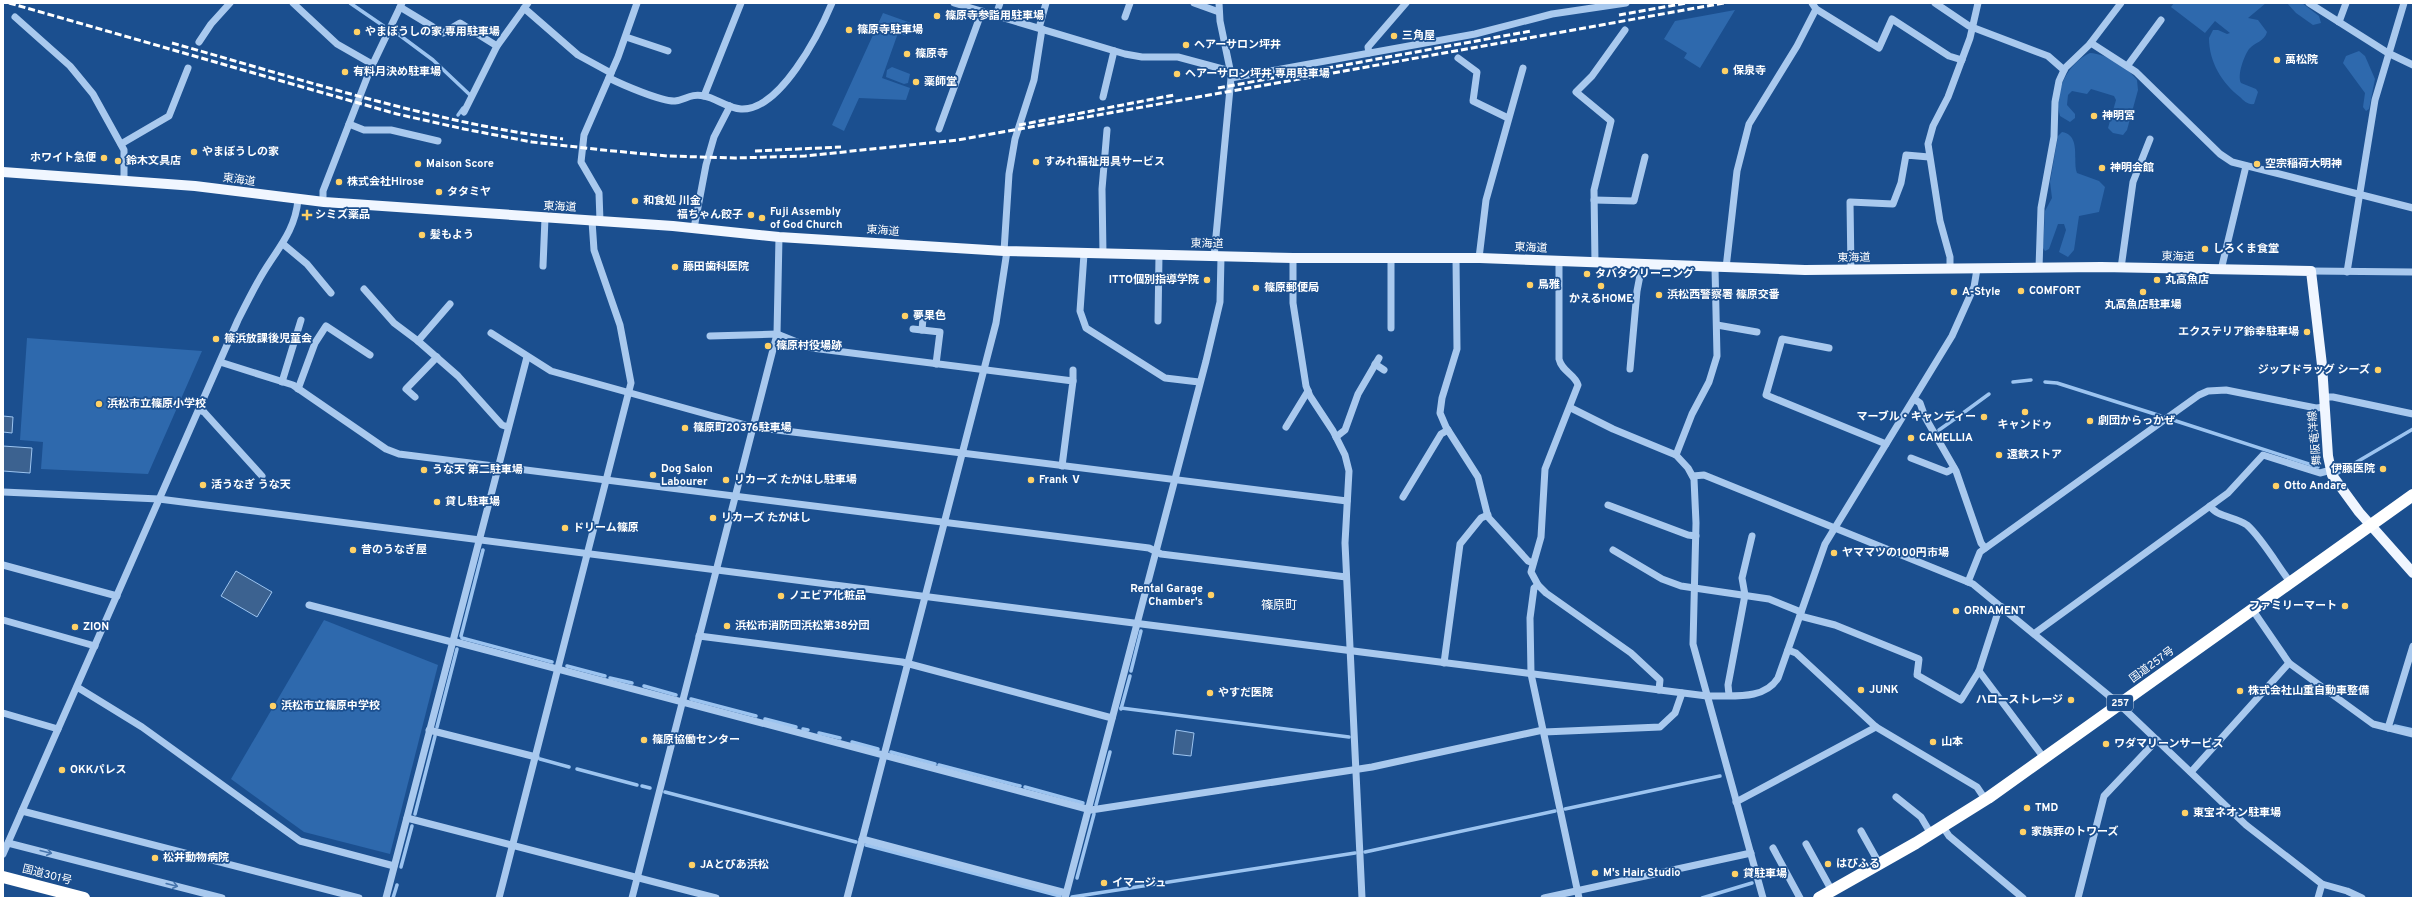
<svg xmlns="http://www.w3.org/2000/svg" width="2416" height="901" viewBox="0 0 2416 901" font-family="Overpass,'Noto Sans JP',sans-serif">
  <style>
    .green { fill: #2e69ad }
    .water { fill: #3c6290; stroke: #9cc4f0 }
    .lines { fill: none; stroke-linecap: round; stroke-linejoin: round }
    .stream { stroke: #9cc4f0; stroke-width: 3.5 }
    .minor { stroke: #a9c9ee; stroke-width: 7 }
    .major { stroke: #f0f6ff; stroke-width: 10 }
    .highway { stroke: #fff; stroke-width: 12 }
    .rail { stroke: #fff; stroke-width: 3; stroke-dasharray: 7 3; stroke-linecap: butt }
    .oneway { stroke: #4674ac }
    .poi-dot { fill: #ffd166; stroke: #1b4f8f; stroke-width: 1.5 }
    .labels { text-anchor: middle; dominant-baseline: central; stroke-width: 3.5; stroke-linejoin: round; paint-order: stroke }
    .shield { fill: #1b4f8f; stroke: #bbcadd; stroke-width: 1 }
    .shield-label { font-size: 10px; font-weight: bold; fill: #fff }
    .poi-label { font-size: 11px; font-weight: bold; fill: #fff; stroke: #1b4f8f; text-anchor: start }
    .street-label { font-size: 11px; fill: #fff; stroke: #1b4f8f }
    .neighbourhood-label { font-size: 12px; fill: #fff; stroke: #1b4f8f }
  </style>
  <rect width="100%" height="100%" fill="#1b4f8f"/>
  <g class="green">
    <path d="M2174,3h92l-18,15 10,2 9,12c-2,9 -13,11 -18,17 -5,7 -12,26 -8,34l15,6 2,3 -4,12c-6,1 -10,-3 -14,-7 -18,-14 -31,-35 -31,-59l4,-8h5l9,4 3,-1 -15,-12 -10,12 -34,-26z"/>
    <polygon points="2287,3 2302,3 2319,16 2321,23 2313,25 2296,13"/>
    <polygon points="1735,10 1700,68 1684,58 1687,53 1664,39 1675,21"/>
    <polygon points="883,13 911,23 906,36 898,33 882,78 910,88 906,100 859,98 844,131 832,125"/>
    <polygon points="2359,51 2365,56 2375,79 2369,109 2366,111 2363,107 2365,93 2343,63 2346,56"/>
    <path d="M2090,53c17,1 37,14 47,27l1,10 -11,40 -4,5 -10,-2 -5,-5 8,-28 -2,-4 -23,-7 -4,5 -15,-3 -4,4 -1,10 8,9v4l-5,4 -10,-6c-7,-24 8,-53 30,-63z"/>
    <polygon points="892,67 910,74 908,83 904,84 886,77 887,70"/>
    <path d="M2062,132c20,3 10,31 15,41l22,8 6,6 -6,25 -20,4 -5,34 -6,7 -9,-5 7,-22 -2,-6h-6l-9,25 -4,2 -2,-3 2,-37 7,-13 -2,-16 8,-46z"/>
    <polygon points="27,338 202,351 148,474 41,469 43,442 20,440"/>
    <polygon points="324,620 438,665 390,854 304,832 231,779"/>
  </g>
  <g class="water">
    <polygon points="3,416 13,417 12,433 3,432"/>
    <polygon points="3,446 32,448 30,473 3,471"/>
    <polygon points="236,571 272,592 257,617 221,596"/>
    <polygon points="1176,730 1194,733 1191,756 1173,754"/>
  </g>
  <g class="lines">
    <g class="stream">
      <polyline points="350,3 385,27"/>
      <polyline points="394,31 433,60 470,95"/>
      <polyline points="458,115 463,108"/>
      <polyline points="2013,382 2031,380"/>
      <polyline points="2045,382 2057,383 2161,416"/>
      <polyline points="1959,416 1989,394"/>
      <polyline points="2173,420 2318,467"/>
      <polyline points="1939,430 1956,418"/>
      <polyline points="2338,473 2413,429"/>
      <polyline points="461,636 483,550"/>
      <polyline points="462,638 552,662"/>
      <polyline points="567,666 605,676"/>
      <polyline points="1131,671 1141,631"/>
      <polyline points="610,678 632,683"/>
      <polyline points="644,686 676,695"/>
      <polyline points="691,699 756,716"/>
      <polyline points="1121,708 1349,737"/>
      <polyline points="1121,709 1130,676"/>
      <polyline points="765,719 796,727"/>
      <polyline points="2395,726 2413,730"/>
      <polyline points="437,727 457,649"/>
      <polyline points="803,729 808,730"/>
      <polyline points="819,733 840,738"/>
      <polyline points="852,742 878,749"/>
      <polyline points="891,752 935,764"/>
      <polyline points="540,759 569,767"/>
      <polyline points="939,765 1020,786"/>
      <polyline points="577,769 637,785"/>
      <polyline points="642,786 650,788"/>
      <polyline points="1025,787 1083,803"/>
      <polyline points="665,792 856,842"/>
      <polyline points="1096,805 1110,752"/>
      <polyline points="1565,809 1720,776"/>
      <polyline points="415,814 435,736"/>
      <polyline points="866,845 1060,896"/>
      <polyline points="1365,852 1555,811"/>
      <polyline points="401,867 412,826"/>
      <polyline points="1077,878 1094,814"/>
      <polyline points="1072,897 1355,853"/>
      <polyline points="393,898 397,885"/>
      <polyline points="1702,898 1752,883"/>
    </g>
    <g class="minor">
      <polyline points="293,3 337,44 372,64"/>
      <polyline points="954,3 1125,54 1142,57 1178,57 1230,71"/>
      <polyline points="1194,3 1219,12"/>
      <polyline points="1219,3 1220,21 1231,74"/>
      <polyline points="1812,3 1816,9 1879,48 1892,19 1949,56 1962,60"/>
      <polyline points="1935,3 1969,26 2048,56 2064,70"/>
      <polyline points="2309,3 2388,53 2413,65"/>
      <polyline points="400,7 443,33 460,23 497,46"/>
      <polyline points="524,8 578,55 611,73"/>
      <polyline points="996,15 1000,3"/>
      <polyline points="15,17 70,66 93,94 124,150 124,180"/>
      <polyline points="1125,17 1130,3"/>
      <polyline points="2339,22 2346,3"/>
      <polyline points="1039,28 1046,3"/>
      <polyline points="626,37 668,51"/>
      <polyline points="199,42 211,24 230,3"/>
      <polyline points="2091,43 2136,72 2220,154 2232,162 2413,208"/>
      <polyline points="1369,53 1368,47 1406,3"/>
      <polyline points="1458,58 1477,72 1473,101 1508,118"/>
      <polyline points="2128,65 2161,20"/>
      <path d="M609,78c12,6 53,24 66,23 10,-1 16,-8 29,-5 12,2 23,12 37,13 39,2 78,-75 91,-106"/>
      <polyline points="704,96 741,3"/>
      <polyline points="1103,97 1114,51"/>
      <polyline points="464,112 497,46 528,3"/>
      <polyline points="349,124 364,130 391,130 438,141"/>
      <polyline points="939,129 982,11"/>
      <polyline points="121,144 169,116 188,68"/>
      <polyline points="1594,200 1634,201 1645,157"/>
      <polyline points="323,202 323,191 370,70 402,3"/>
      <polyline points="600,221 599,193 581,162 584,135 618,57 637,3"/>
      <polyline points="694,228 706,165 714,137 730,106"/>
      <polyline points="283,244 307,264 331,293"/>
      <polyline points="1004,251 1009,174 1015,139 1034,80 1042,29"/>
      <polyline points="1084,254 1080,311 1086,328 1165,378 1199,382"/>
      <polyline points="1103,254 1102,189 1107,130"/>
      <polyline points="1214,257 1231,78 1475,34 1552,14 1626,3"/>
      <polyline points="1293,258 1293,303 1306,386 1310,396 1333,431 1345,455 1349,471 1345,543 1362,898"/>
      <polyline points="1391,258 1391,328"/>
      <polyline points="1456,258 1457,349 1442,398 1440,413 1446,427 1478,477 1488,517 1528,561 1533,563"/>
      <polyline points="1479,258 1486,200 1523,68"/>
      <path d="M1559,261v98c3,13 16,15 19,26l-33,84 -4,68 -10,35 7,13 8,8 85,60 29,27 -1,10"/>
      <polyline points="1595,263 1594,190 1611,121 1576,92 1592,76 1625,30"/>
      <polyline points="543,266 545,218"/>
      <polyline points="1726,268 1737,171 1749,124 1797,46 1816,9"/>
      <polyline points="2039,268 2041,208 2054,137 2055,102 2059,81 2065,68 2089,45 2121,3"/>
      <polyline points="2121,268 2133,182 2150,139"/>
      <polyline points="1950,269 1950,257 1940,221 1928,144 1933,126 1948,97 1970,38 1978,3"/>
      <polyline points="1851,270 1850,202 1893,204 1901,183 1906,155 1929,157"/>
      <polyline points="2221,270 2246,166"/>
      <polyline points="2311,271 2413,272"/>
      <polyline points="2347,272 2375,100 2404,3"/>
      <polyline points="364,289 394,323 418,341 458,376 502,425 508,427"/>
      <polyline points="1158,321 1159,255"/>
      <polyline points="1717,325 1757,332"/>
      <polyline points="913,329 940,332 936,364"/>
      <polyline points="922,330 923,318"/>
      <polyline points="491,333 551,371 753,427 1347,501"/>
      <polyline points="710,336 777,334 812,348 1073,381 1062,466"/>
      <polyline points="418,341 450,304"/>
      <polyline points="1829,348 1782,339 1766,395 1886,444"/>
      <polyline points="220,362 293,385 386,449 399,454 1149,548 1161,554 1346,577"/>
      <polyline points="1375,364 1384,370"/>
      <polyline points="1630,369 1637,291 1642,265"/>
      <polyline points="1073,370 1073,381"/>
      <polyline points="282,382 301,320"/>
      <polyline points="298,389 315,343 326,326 370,355"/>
      <polyline points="415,397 406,389 437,357"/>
      <polyline points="2324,397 2333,397 2413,414"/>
      <polyline points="1914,399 1920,403 1925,417 1956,471 1981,543 1985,548"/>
      <polyline points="1571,408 1613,429 1676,455 1688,468 1694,479 1696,523 1693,644 1763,898"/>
      <polyline points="199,410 204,412 262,476"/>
      <polyline points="1286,427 1308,391"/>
      <polyline points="1336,437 1345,430 1358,394 1379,358"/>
      <polyline points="1676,455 1692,414 1709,382 1717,356 1715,268"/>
      <polyline points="1911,458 1947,472 1954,468"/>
      <polyline points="1693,476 1704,475 1973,584 2119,704 2246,825 2322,884 2347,891 2362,898"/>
      <path d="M3,492l156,7 1548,197c24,-1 57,5 71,-18l47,-134 127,-208 22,-49 3,-18"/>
      <polyline points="1403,497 1441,434 1448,430"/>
      <polyline points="1608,505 1688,535 1696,536"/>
      <path d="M2210,506c8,12 25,10 37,19 14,12 31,41 43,57"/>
      <polyline points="1613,550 1662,579 1681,586 1769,599 1801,612"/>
      <polyline points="3,565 117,596"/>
      <polyline points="1968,582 1980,552 2199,395 2208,391 2226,390 2316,408 2325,407"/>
      <polyline points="1538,585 1534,588 1530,618 1531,674 1579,898"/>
      <polyline points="309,605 452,642"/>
      <polyline points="2252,609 2289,663 2373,724 2413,734"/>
      <polyline points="1800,616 1835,625 1919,659 1917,675 1961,700 1979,671 1998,612 2002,607"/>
      <polyline points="3,620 95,646"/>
      <polyline points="2035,633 2228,493 2263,455 2320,473 2331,470"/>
      <polyline points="699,636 902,662 1112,718"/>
      <polyline points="452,641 1091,810 1372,767 1543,730"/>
      <polyline points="1788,650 1796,653 1876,727 1977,787 1985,799"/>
      <polyline points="1444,663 1460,544 1481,518 1488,515"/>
      <polyline points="1979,671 2044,758"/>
      <polyline points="77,687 142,727 300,841 394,866"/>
      <polyline points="1729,695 1728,685 1745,595 1742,578 1752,536"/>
      <polyline points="3,713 58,729"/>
      <polyline points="2388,728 2413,646"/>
      <polyline points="429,730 536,757"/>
      <polyline points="1544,732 1660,727 1675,713 1682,693"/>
      <polyline points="2191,772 2289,663"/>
      <polyline points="1896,797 1921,817 1931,834"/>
      <polyline points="1736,802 1876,727"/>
      <polyline points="22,811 359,898"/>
      <polyline points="407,818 716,898"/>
      <polyline points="1943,827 1949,836 2023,898"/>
      <polyline points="1861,831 1880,865"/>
      <polyline points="862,839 1066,893"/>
      <polyline points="8,843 222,898"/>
      <polyline points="1806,844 1832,891"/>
      <polyline points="1773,848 1800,898"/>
      <path d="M3,854l235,-534c8,-16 16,-32 25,-47 15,-25 32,-42 35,-73"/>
      <polyline points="386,898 527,357"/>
      <polyline points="499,898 631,383 620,325 594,250 592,221"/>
      <polyline points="632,898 777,334 779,237"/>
      <polyline points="847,898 996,323 1007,251"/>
      <polyline points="1065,898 1206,361 1220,302 1221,257"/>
      <polyline points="1544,898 1751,853"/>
      <polyline points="2078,898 2104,796 2157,740"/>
      <polyline points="2318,898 2322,884"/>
    </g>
    <polyline class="major" points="3,172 195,186 324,202 673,226 779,237 1004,251 1293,258 1480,258 1805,270 2101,267 2311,271 2322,365 2328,456 2332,475 2359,512 2413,573"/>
    <g class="highway">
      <polyline points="3,877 84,898"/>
      <polyline points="1819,898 1916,843 1988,798 2413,495"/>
    </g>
    <g class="rail">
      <polyline points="9,3 397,114 464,129 532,142 603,150 668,156 735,158 805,156 958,140 1724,3"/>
      <polyline points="1619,15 1686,3"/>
      <path d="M172,43c129,36 258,79 391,96"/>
      <polyline points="1218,88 1531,31"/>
      <polyline points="1019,125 1174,95"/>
      <polyline points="755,151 841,147"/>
    </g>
  </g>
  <defs><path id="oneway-shaft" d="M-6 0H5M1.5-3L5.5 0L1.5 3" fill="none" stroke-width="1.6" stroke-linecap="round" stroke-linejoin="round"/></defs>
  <g class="oneway">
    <use href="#oneway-shaft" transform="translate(46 852) rotate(14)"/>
    <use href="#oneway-shaft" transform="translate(172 885) rotate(14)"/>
  </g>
  <g class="poi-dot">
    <circle cx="937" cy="16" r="4"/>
    <circle cx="849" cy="30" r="4"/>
    <circle cx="357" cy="32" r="4"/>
    <circle cx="1394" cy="36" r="4"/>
    <circle cx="1186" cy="45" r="4"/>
    <circle cx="907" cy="54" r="4"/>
    <circle cx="2277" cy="60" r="4"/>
    <circle cx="1725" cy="71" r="4"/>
    <circle cx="345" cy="72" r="4"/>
    <circle cx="1177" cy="74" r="4"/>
    <circle cx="916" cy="82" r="4"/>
    <circle cx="2094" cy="116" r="4"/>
    <circle cx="194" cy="152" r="4"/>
    <circle cx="104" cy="158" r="4"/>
    <circle cx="118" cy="161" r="4"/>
    <circle cx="1036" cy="162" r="4"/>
    <circle cx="418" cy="164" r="4"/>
    <circle cx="2257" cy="164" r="4"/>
    <circle cx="2102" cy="168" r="4"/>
    <circle cx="339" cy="182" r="4"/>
    <circle cx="439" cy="192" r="4"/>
    <circle cx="635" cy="201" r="4"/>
    <path d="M305 209h4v4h4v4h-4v4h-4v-4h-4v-4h4z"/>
    <circle cx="751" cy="215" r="4"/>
    <circle cx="762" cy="218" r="4"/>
    <circle cx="422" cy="235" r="4"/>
    <circle cx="2205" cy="249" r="4"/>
    <circle cx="675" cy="267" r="4"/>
    <circle cx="1587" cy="274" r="4"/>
    <circle cx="1207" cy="280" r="4"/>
    <circle cx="2157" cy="280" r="4"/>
    <circle cx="1530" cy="285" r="4"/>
    <circle cx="1601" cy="286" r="4"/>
    <circle cx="1256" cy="288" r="4"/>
    <circle cx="2021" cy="291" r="4"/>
    <circle cx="1954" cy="292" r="4"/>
    <circle cx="2143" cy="292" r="4"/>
    <circle cx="1659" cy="295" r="4"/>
    <circle cx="905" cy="316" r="4"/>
    <circle cx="2307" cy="332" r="4"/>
    <circle cx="216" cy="339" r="4"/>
    <circle cx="768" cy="346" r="4"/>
    <circle cx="2378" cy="370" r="4"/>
    <circle cx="99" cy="404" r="4"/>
    <circle cx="2025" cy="412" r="4"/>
    <circle cx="1984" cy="417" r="4"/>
    <circle cx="2090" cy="421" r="4"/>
    <circle cx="685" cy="428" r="4"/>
    <circle cx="1911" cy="438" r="4"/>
    <circle cx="1999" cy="455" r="4"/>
    <circle cx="2383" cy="469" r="4"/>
    <circle cx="424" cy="470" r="4"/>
    <circle cx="653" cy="475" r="4"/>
    <circle cx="726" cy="480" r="4"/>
    <circle cx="1031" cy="480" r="4"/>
    <circle cx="203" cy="485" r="4"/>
    <circle cx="2276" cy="486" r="4"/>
    <circle cx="437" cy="502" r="4"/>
    <circle cx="713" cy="518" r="4"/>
    <circle cx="565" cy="528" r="4"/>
    <circle cx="353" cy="550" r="4"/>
    <circle cx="1834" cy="553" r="4"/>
    <circle cx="1211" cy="595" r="4"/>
    <circle cx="781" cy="596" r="4"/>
    <circle cx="2345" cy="606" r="4"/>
    <circle cx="1956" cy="611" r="4"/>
    <circle cx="727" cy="626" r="4"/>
    <circle cx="75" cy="627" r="4"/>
    <circle cx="1861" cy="690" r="4"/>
    <circle cx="2240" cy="691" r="4"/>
    <circle cx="1210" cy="693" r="4"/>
    <circle cx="2071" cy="700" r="4"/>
    <circle cx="273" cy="706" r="4"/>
    <circle cx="644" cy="740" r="4"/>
    <circle cx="1933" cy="742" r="4"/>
    <circle cx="2106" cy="744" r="4"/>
    <circle cx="62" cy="770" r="4"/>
    <circle cx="2027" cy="808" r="4"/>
    <circle cx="2185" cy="813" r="4"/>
    <circle cx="2023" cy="832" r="4"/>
    <circle cx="155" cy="858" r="4"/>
    <circle cx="1828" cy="864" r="4"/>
    <circle cx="692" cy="865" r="4"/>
    <circle cx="1595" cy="873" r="4"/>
    <circle cx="1735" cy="874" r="4"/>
    <circle cx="1104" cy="883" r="4"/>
  </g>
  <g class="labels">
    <rect class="shield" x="2107" y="695" width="26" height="16" rx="3"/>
    <g class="shield-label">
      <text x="2120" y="703">257</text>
    </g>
    <g class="poi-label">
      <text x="945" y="16">篠原寺参詣用駐車場</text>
      <text x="857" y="30">篠原寺駐車場</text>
      <text x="365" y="32">やまぼうしの家 専用駐車場</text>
      <text x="1402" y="36">三角屋</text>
      <text x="1194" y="45">ヘアーサロン坪井</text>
      <text x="915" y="54">篠原寺</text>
      <text x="2285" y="60">萬松院</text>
      <text x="1733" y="71">保泉寺</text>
      <text x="353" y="72">有料月決め駐車場</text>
      <text x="1185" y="74">ヘアーサロン坪井 専用駐車場</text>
      <text x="924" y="82">薬師堂</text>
      <text x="2102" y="116">神明宮</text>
      <text x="202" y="152">やまぼうしの家</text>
      <text x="96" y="158" text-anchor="end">ホワイト急便</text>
      <text x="126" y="161">鈴木文具店</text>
      <text x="1044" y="162">すみれ福祉用具サービス</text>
      <text x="426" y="164">Maison Score</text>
      <text x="2265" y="164">空宗稲荷大明神</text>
      <text x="2110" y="168">神明会館</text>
      <text x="347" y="182">株式会社Hirose</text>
      <text x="447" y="192">タタミヤ</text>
      <text x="643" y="201">和食処 川金</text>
      <text x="770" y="212">Fuji Assembly<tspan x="770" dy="13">of God Church</tspan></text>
      <text x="315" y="215">シミズ薬品</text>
      <text x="743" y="215" text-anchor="end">福ちゃん餃子</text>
      <text x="430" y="235">髪もよう</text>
      <text x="2213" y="249">しろくま食堂</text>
      <text x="683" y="267">藤田歯科医院</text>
      <text x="1595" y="274">タバタクリーニング</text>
      <text x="1199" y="280" text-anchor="end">ITTO個別指導学院</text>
      <text x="2165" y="280">丸高魚店</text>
      <text x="1538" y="285">鳥雅</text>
      <text x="1264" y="288">篠原郵便局</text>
      <text x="2029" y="291">COMFORT</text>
      <text x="1962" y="292">A-Style</text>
      <text x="1667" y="295">浜松西警察署 篠原交番</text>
      <text x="1601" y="299" text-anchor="middle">かえるHOME</text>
      <text x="2143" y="305" text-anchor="middle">丸高魚店駐車場</text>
      <text x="913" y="316">夢果色</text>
      <text x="2299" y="332" text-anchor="end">エクステリア鈴幸駐車場</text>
      <text x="224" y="339">篠浜放課後児童会</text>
      <text x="776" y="346">篠原村役場跡</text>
      <text x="2370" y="370" text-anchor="end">ジップドラッグ シーズ</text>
      <text x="107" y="404">浜松市立篠原小学校</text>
      <text x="1976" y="417" text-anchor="end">マーブル・キャンディー</text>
      <text x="2098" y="421">劇団からっかぜ</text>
      <text x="2025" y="425" text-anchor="middle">キャンドゥ</text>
      <text x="693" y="428">篠原町20376駐車場</text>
      <text x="1919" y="438">CAMELLIA</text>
      <text x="2007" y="455">遠鉄ストア</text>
      <text x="661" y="469">Dog Salon<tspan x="661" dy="13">Labourer</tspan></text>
      <text x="2375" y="469" text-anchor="end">伊藤医院</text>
      <text x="432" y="470">うな天 第二駐車場</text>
      <text x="734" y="480">リカーズ たかはし駐車場</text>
      <text x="1039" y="480">Frank Ⅴ</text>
      <text x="211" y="485">活うなぎ うな天</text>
      <text x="2284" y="486">Otto Andare</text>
      <text x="445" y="502">貸し駐車場</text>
      <text x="721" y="518">リカーズ たかはし</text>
      <text x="573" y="528">ドリーム篠原</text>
      <text x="361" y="550">昔のうなぎ屋</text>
      <text x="1842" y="553">ヤママツの100円市場</text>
      <text x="1203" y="589" text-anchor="end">Rental Garage<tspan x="1203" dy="13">Chamber's</tspan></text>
      <text x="789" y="596">ノエビア化粧品</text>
      <text x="2337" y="606" text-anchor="end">ファミリーマート</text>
      <text x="1964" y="611">ORNAMENT</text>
      <text x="735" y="626">浜松市消防団浜松第38分団</text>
      <text x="83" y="627">ZION</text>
      <text x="1869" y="690">JUNK</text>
      <text x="2248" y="691">株式会社山重自動車整備</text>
      <text x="1218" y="693">やすだ医院</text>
      <text x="2063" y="700" text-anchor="end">ハローストレージ</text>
      <text x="281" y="706">浜松市立篠原中学校</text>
      <text x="652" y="740">篠原協働センター</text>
      <text x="1941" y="742">山本</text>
      <text x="2114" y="744">ワダマリーンサービス</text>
      <text x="70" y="770">OKKパレス</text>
      <text x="2035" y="808">TMD</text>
      <text x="2193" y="813">東宝ネオン駐車場</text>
      <text x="2031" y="832">家族葬のトワーズ</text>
      <text x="163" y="858">松井動物病院</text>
      <text x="1836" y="864">はぴふる</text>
      <text x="700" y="865">JAとぴあ浜松</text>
      <text x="1603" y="873">M's Hair Studio</text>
      <text x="1743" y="874">貸駐車場</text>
      <text x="1112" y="883">イマージュ</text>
    </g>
    <g class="street-label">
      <text transform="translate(239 180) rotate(8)">東海道</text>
      <text transform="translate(560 207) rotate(3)">東海道</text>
      <text transform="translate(883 231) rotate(4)">東海道</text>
      <text transform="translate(1207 244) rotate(1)">東海道</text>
      <text transform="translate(1531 248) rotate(3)">東海道</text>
      <text transform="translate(2178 257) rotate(1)">東海道</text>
      <text transform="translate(1854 258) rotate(-1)">東海道</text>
      <text transform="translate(2315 438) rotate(-95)">舞阪竜洋線</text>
      <text transform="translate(2152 665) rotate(-36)">国道257号</text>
      <text transform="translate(47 875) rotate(14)">国道301号</text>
    </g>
    <g class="neighbourhood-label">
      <text x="1279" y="606">篠原町</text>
    </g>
  </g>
  <rect width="2416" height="901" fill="none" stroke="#ffffff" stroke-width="8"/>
</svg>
